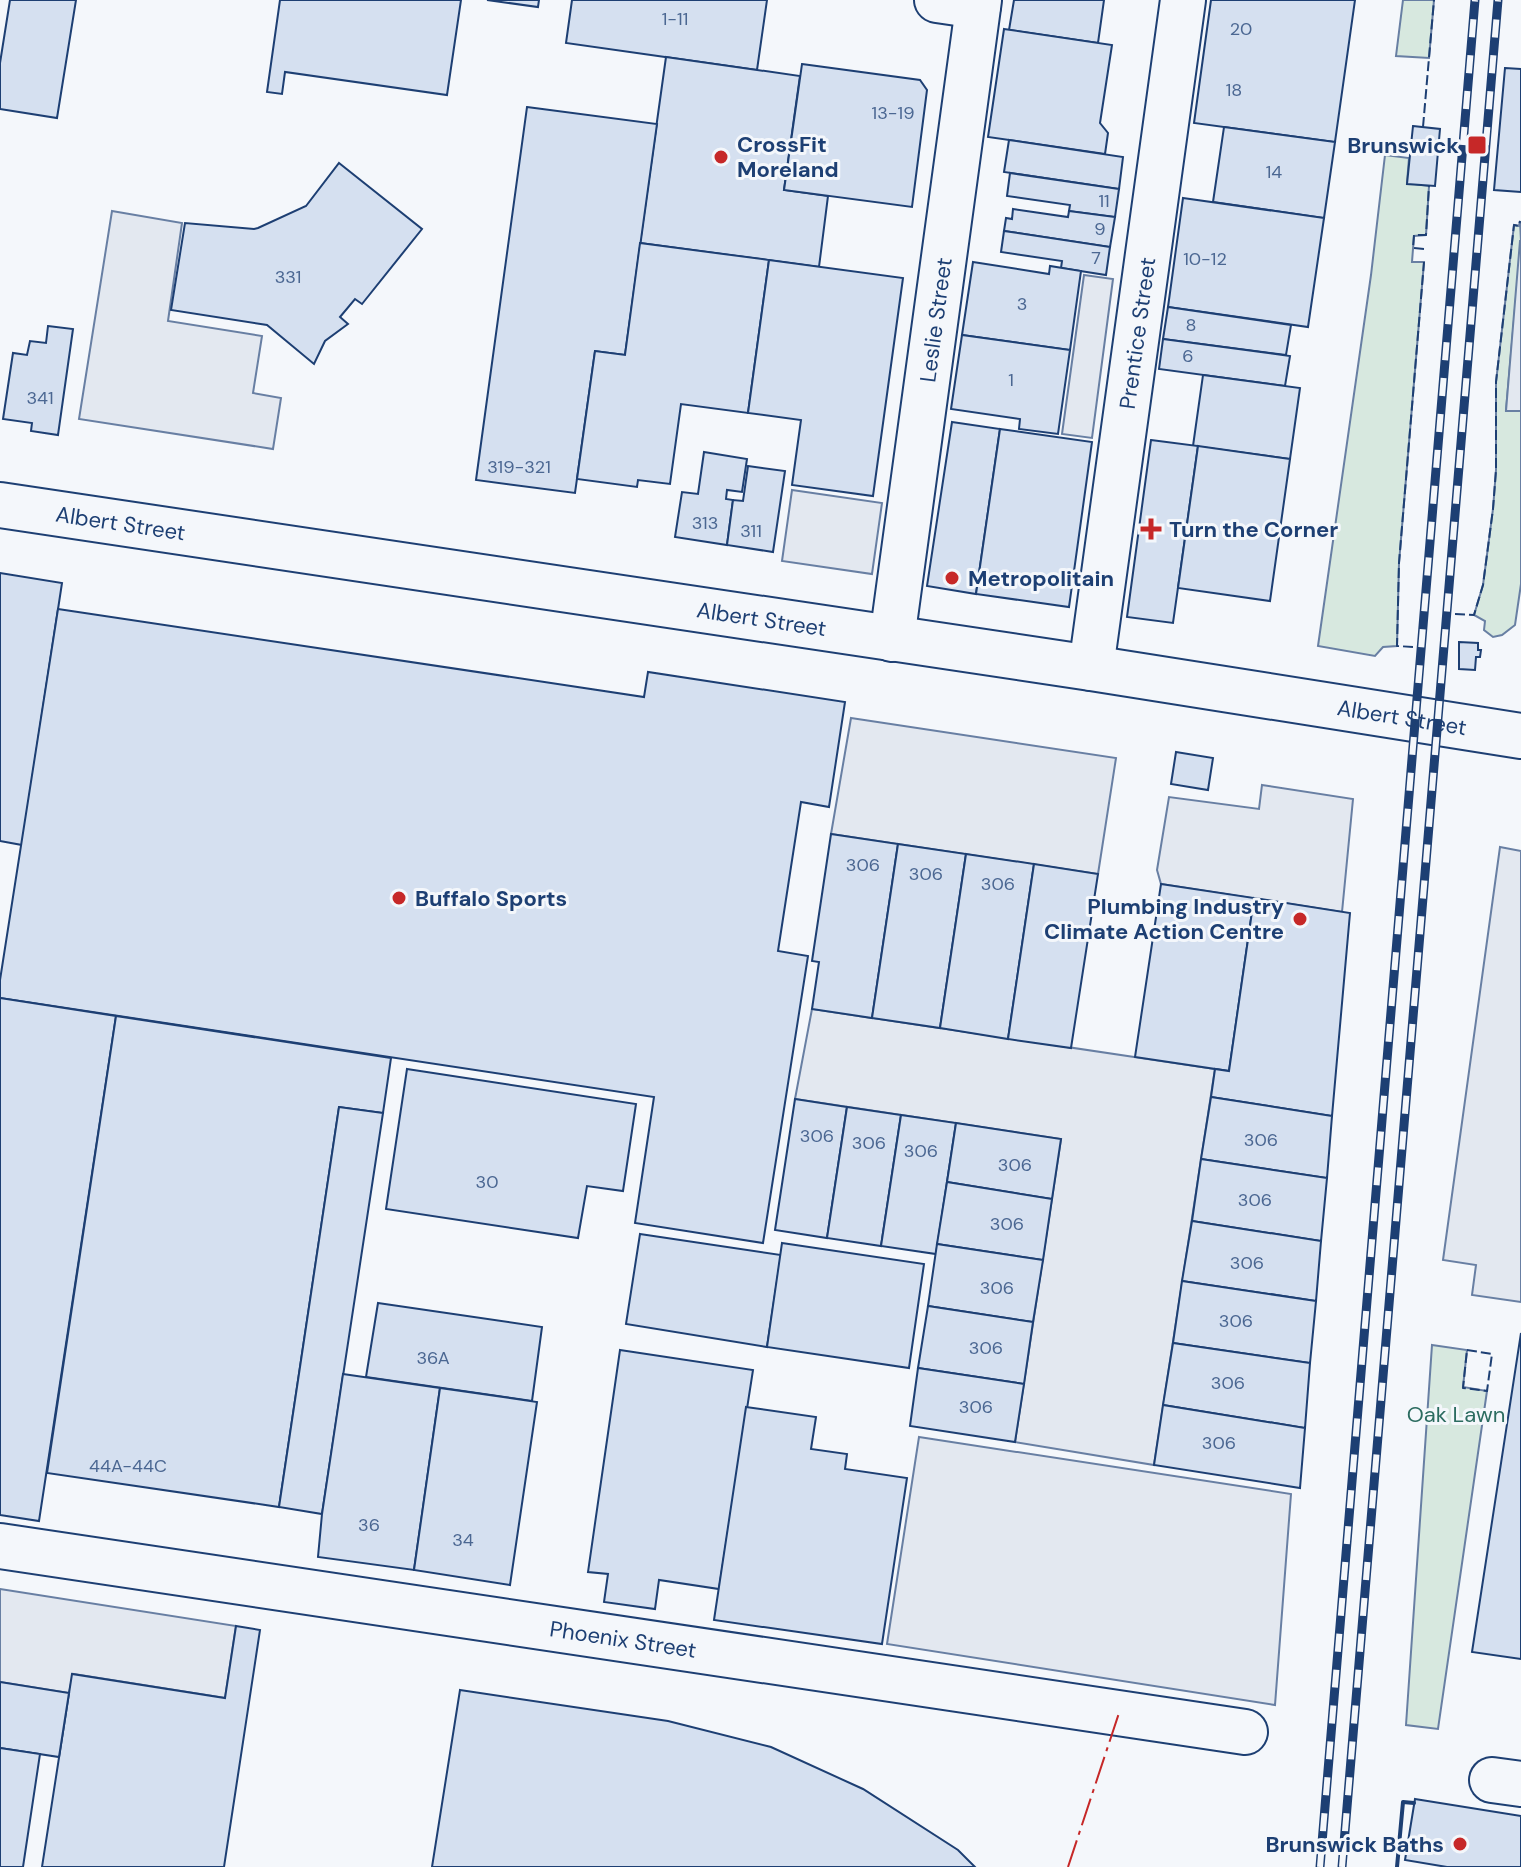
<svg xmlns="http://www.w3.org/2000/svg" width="1521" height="1867" viewBox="0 0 1521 1867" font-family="'DM Sans',sans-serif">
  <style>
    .green { fill: #d7e8df; stroke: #687fa3; stroke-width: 2 }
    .parking { fill: #e3e8f0; stroke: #687fa3; stroke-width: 2 }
    .building { fill: #d5e0f0; stroke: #1d3f73; stroke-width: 2 }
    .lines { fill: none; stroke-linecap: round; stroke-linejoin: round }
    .minor-casing { stroke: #1d3f73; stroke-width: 48 }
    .minor { stroke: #f4f7fb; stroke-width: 44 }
    .rail-casing { stroke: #1d3f73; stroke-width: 9 }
    .rail { stroke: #f4f7fb; stroke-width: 6; stroke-dasharray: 18; stroke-linecap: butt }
    .fence { stroke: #1d3f73; stroke-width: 2; stroke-dasharray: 10 4; stroke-linecap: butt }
    .wall { stroke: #1d3f73; stroke-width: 4 }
    .power { stroke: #c62828; stroke-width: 2; stroke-dasharray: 28 6 4 6; stroke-linecap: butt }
    .poi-dot { fill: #c62828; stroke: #f4f7fb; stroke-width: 3 }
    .labels { text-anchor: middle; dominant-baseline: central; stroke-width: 6; stroke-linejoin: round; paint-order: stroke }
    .number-label { font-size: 18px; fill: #4b6792 }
    .poi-label { font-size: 22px; font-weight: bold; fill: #1d3f73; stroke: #f4f7fb; text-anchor: start }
    .street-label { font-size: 22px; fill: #1d3f73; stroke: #f4f7fb }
    .park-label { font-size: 22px; fill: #2c6c60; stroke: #f4f7fb }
  </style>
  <rect width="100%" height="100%" fill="#f4f7fb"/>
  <g class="green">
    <polygon points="1403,0 1434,0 1429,58 1396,56"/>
    <polygon points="1385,155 1409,158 1407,183 1429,186 1426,235 1414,236 1412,262 1424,262 1399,563 1397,646 1383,647 1375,656 1318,646 1371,275"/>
    <polygon points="1520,221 1521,241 1506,410 1521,411 1521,584 1515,625 1502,635 1493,637 1484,630 1485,621 1474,615 1483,585 1493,509 1496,470 1496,382 1514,225 1519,226"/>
    <polygon points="1432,1345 1467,1350 1463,1387 1487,1391 1438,1729 1406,1725"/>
  </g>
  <g class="parking">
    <polygon points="112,211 182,223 168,321 262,336 253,393 281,398 273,449 79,419"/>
    <polygon points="1520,241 1521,241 1521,411 1506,411"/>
    <polygon points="1084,275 1113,279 1092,438 1062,434"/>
    <polygon points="792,490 882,503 872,574 782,561"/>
    <polygon points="851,718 1116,758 1098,874 831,834"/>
    <polygon points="1262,785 1353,799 1342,912 1161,884 1157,870 1169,797 1259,809"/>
    <polygon points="1500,847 1521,851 1521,1302 1472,1295 1476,1265 1443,1260"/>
    <polygon points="812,1009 1215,1069 1154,1465 1015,1442 1061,1139 795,1099"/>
    <polygon points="919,1437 1291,1494 1275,1705 887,1644"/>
    <polygon points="0,1589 236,1626 225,1698 73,1674 69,1693 0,1682"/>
  </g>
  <g class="building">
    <polygon points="10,0 76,0 57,118 0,109 0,63"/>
    <polygon points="280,0 461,0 447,95 285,72 282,94 267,92"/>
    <polygon points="487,0 539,0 538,7"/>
    <polygon points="572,0 767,0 757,70 566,43"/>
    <polygon points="1014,0 1104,0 1098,43 1009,30"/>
    <polygon points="1211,0 1355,0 1335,142 1194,123"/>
    <polygon points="1004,29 1112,45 1100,123 1108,133 1105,154 988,137"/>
    <polygon points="666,57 800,76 784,190 828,196 819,267 640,243"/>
    <polygon points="802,64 920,80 927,90 912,207 784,190"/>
    <polygon points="1505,68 1521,69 1521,192 1494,190"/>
    <polygon points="527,107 657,124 625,355 595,351 575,493 476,480"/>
    <polygon points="1413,126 1440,129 1435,186 1407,184"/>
    <polygon points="1224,127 1335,142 1324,218 1213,202"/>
    <polygon points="1009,140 1123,157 1119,189 1004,172"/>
    <polygon points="339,163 422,229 362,304 355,299 340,317 348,324 325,341 314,364 267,325 171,310 185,223 254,229 258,228 306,206"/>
    <polygon points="1010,173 1119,189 1115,217 1069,211 1070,205 1007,196"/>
    <polygon points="1183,198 1324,218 1308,327 1168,307"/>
    <polygon points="1013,209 1068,217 1069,211 1115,217 1110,247 1004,231 1006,218 1012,219"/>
    <polygon points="1004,231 1110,247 1106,275 1061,268 1062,261 1001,252"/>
    <polygon points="640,243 769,260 748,413 681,404 670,484 638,480 637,487 577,479 595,351 625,355"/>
    <polygon points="769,260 903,278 873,496 792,485 801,420 748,413"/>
    <polygon points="973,262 1049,274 1050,266 1081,271 1070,350 962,335"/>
    <polygon points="1168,307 1291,325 1286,355 1163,339"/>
    <polygon points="48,326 73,329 58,435 31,431 32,423 3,419 13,353 27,355 30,341 46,343"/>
    <polygon points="962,335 1070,350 1058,434 1019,429 1020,419 951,409"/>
    <polygon points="1163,339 1290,356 1285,386 1159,369"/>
    <polygon points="1203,375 1300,388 1290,459 1193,446"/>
    <polygon points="952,422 1000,429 976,594 927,586"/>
    <polygon points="1000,429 1092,442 1069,607 976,594"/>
    <polygon points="1151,440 1198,446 1173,623 1127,617"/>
    <polygon points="1198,446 1290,459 1270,601 1178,588"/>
    <polygon points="704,452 747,459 742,492 727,490 726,499 733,500 727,545 675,537 682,492 698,494"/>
    <polygon points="748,466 785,471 773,552 727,545 733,500 743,501"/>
    <polygon points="0,573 62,583 22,845 0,841"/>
    <polygon points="58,609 644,697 648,672 845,702 829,807 801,802 778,951 808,956 763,1243 635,1223 654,1097 0,998 0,980"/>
    <polygon points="1459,642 1478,643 1478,650 1481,650 1480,657 1476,657 1475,670 1459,669"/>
    <polygon points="1176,752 1213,758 1208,790 1171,784"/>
    <polygon points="831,834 898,844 872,1018 812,1009 819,962 812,961"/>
    <polygon points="898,844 966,854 940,1028 872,1018"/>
    <polygon points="966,854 1034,864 1008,1039 940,1028"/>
    <polygon points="1034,864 1098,874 1071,1048 1008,1039"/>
    <polygon points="1161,884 1254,898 1229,1071 1135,1057"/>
    <polygon points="1254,898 1350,913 1332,1116 1211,1097 1215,1069 1229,1071"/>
    <polygon points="0,998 116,1016 39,1521 0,1515"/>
    <polygon points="116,1016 391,1058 383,1113 339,1107 279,1507 47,1473"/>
    <polygon points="407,1069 636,1104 623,1191 587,1186 578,1238 386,1209"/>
    <polygon points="1211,1097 1332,1116 1327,1178 1201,1159"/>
    <polygon points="795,1099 847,1107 827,1238 775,1230"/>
    <polygon points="339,1107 383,1113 322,1514 279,1507"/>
    <polygon points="847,1107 901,1115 881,1246 827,1238"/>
    <polygon points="901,1115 956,1123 936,1254 881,1246"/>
    <polygon points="956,1123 1061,1139 1052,1199 947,1182"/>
    <polygon points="1201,1159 1327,1178 1321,1241 1192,1221"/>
    <polygon points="947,1182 1052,1199 1043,1260 937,1244"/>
    <polygon points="1192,1221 1321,1241 1316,1301 1182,1281"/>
    <polygon points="640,1234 781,1255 767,1347 626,1324"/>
    <polygon points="782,1243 924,1264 909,1368 767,1347"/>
    <polygon points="937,1244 1043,1260 1033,1322 928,1306"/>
    <polygon points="1182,1281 1316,1301 1310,1363 1173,1343"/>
    <polygon points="378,1303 542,1327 532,1401 366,1377"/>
    <polygon points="928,1306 1033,1322 1024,1384 918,1368"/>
    <polygon points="1521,1333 1521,1659 1472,1652"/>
    <polygon points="1173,1343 1310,1363 1305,1428 1163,1405"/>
    <polygon points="620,1350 753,1370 719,1589 659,1580 655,1609 604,1602 608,1574 588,1572"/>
    <polygon points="918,1368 1024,1384 1015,1442 910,1426"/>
    <polygon points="343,1374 440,1388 414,1570 318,1557 322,1514"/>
    <polygon points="440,1388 537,1402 510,1585 414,1570"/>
    <polygon points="1163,1405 1305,1428 1300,1488 1154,1465"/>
    <polygon points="746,1407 816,1417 811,1449 847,1454 845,1469 907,1478 882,1644 714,1620"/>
    <polygon points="236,1626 260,1630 224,1867 42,1867 72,1674 225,1698"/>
    <polygon points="0,1682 69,1693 59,1757 0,1748"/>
    <polygon points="460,1690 668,1721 771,1747 863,1789 958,1850 975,1867 432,1867"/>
    <polygon points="0,1748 40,1754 23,1867 0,1867"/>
    <polygon points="1415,1799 1521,1816 1521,1867 1447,1867 1405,1860"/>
  </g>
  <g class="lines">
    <g class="minor-casing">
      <g id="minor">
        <polyline points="937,0 978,6"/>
        <path id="s1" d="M0,505l1091,163 430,68"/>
        <path id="s2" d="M892,639l87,-639"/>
        <path id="s3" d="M1091,668l92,-668"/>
        <path id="s4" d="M0,1546l1245,186"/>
        <polyline points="1492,1780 1521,1784"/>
      </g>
    </g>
    <use href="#minor" class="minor"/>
    <g class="rail-casing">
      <g id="rail">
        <polyline points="1320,1867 1475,0"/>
        <polyline points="1342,1867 1498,0"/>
      </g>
    </g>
    <use href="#rail" class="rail"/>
    <g class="fence">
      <polyline points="1423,127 1434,0"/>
      <polyline points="1424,249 1413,248 1414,235 1426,235 1429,186"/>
      <polyline points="1455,614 1474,615 1483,585 1493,509 1496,470 1496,382 1514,225 1519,226 1520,221"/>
      <polyline points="1413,647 1397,646 1399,563 1424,262"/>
      <polygon points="1467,1350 1492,1354 1487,1391 1463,1388"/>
    </g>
    <polyline class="wall" points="1397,1867 1403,1802 1414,1803"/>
    <polyline class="power" points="1068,1867 1119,1713"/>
  </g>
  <g class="poi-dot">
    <rect x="1467" y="135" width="20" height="20" rx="4"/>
    <circle cx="721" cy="157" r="8"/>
    <path d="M1147 517h8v8h8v8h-8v8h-8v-8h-8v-8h8z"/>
    <circle cx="952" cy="578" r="8"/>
    <circle cx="399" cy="898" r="8"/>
    <circle cx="1300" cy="919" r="8"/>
    <circle cx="1460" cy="1844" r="8"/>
  </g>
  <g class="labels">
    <g class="number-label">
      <text x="675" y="19">1-11</text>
      <text x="1241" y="29">20</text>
      <text x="1234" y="90">18</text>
      <text x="893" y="113">13-19</text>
      <text x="1274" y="172">14</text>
      <text x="1104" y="201">11</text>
      <text x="1100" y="229">9</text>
      <text x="1096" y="258">7</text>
      <text x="1205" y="259">10-12</text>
      <text x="288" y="277">331</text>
      <text x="1022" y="304">3</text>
      <text x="1191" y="325">8</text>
      <text x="1188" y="356">6</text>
      <text x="1011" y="380">1</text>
      <text x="40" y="398">341</text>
      <text x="519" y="467">319-321</text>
      <text x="705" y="523">313</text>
      <text x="751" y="531">311</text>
      <text x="863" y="865">306</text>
      <text x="926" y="874">306</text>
      <text x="998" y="884">306</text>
      <text x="817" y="1136">306</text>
      <text x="1261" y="1140">306</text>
      <text x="869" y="1143">306</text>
      <text x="921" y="1151">306</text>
      <text x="1015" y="1165">306</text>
      <text x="487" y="1182">30</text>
      <text x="1255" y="1200">306</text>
      <text x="1007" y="1224">306</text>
      <text x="1247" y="1263">306</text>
      <text x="997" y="1288">306</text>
      <text x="1236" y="1321">306</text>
      <text x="986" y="1348">306</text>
      <text x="433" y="1358">36A</text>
      <text x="1228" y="1383">306</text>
      <text x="976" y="1407">306</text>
      <text x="1219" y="1443">306</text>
      <text x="128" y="1466">44A-44C</text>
      <text x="369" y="1525">36</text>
      <text x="463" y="1540">34</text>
    </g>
    <g class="poi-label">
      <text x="737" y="144">CrossFit<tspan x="737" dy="25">Moreland</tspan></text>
      <text x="1459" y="145" text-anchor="end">Brunswick</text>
      <text x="1169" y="529">Turn the Corner</text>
      <text x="968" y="578">Metropolitain</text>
      <text x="415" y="898">Buffalo Sports</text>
      <text x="1284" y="906" text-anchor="end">Plumbing Industry<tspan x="1284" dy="25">Climate Action Centre</tspan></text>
      <text x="1444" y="1844" text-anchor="end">Brunswick Baths</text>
    </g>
    <g class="street-label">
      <text stroke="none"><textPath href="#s2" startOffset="322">Leslie Street</textPath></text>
      <text stroke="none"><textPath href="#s3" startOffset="338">Prentice Street</textPath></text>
      <text stroke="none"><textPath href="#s1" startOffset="122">Albert Street</textPath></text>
      <text stroke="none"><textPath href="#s1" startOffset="770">Albert Street</textPath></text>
      <text stroke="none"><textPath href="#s1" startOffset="1418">Albert Street</textPath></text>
      <text stroke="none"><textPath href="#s4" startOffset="630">Phoenix Street</textPath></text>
    </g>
    <g class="park-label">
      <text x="1456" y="1414">Oak Lawn</text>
    </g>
  </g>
</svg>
